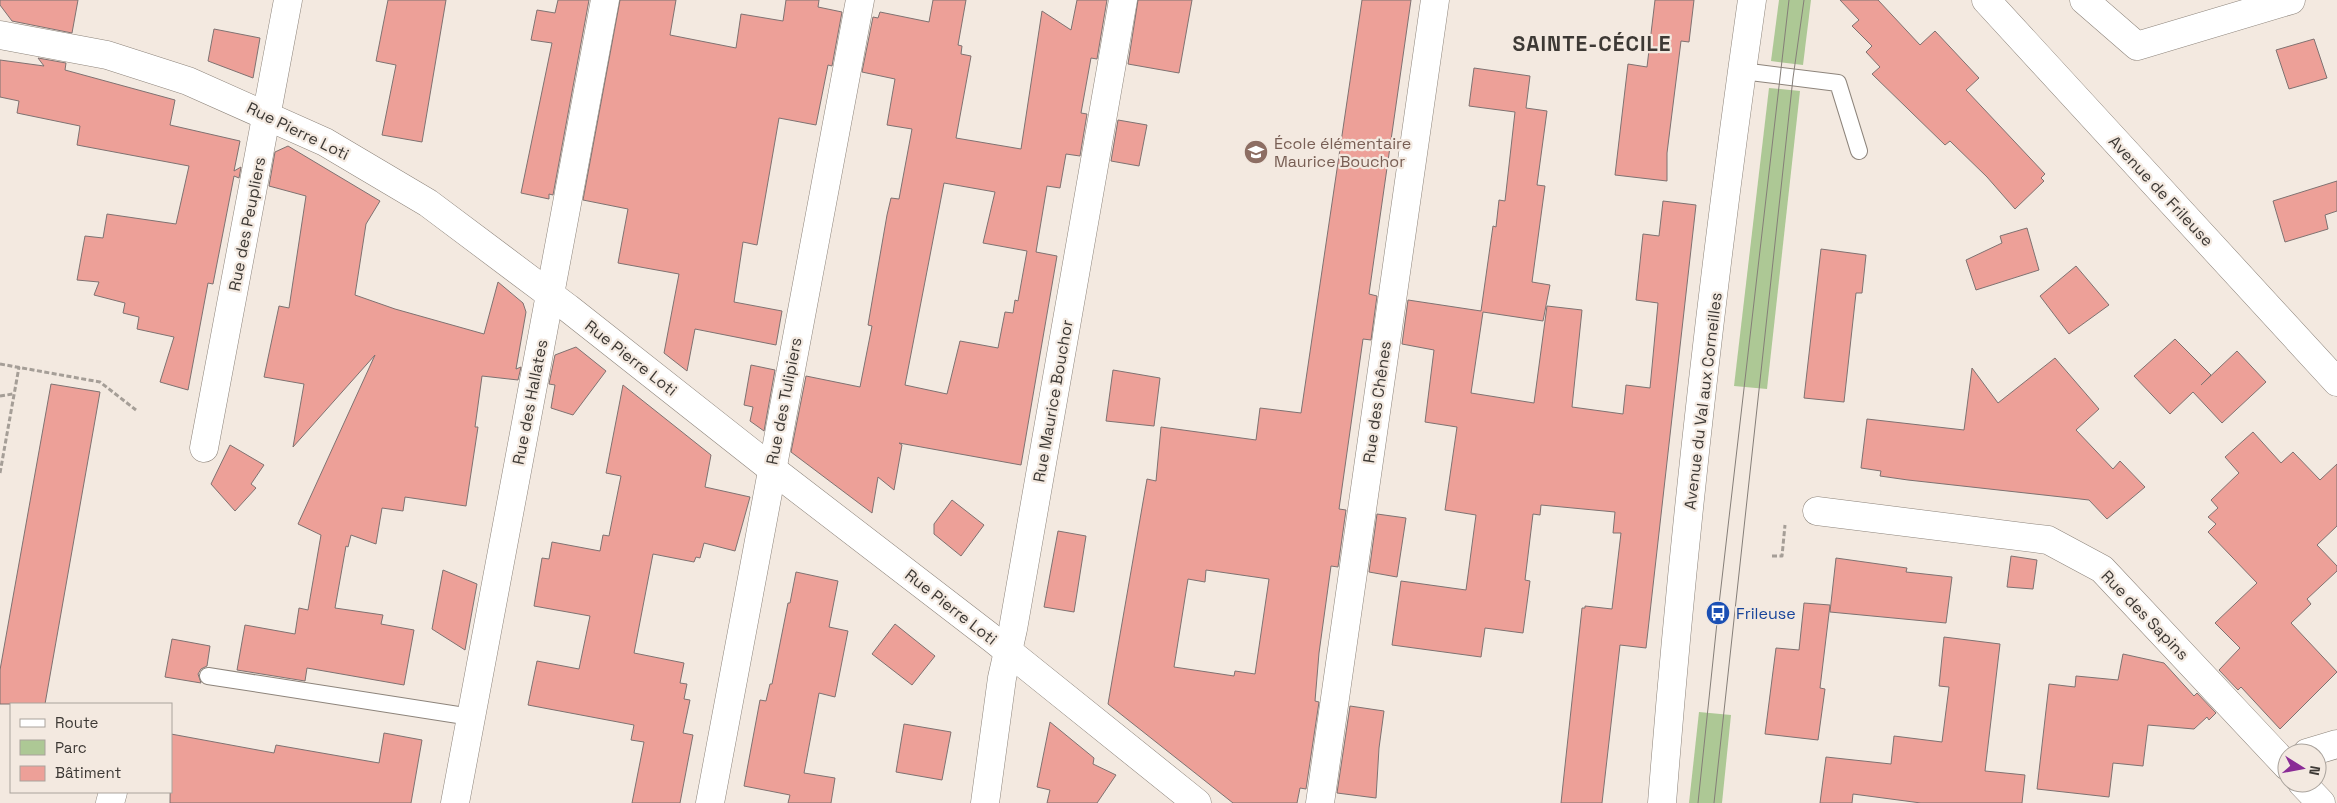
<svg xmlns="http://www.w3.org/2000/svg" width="2337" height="803" viewBox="0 0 2337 803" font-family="'Space Grotesk',sans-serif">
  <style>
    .green { fill: #adc895 }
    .building { fill: #eda098; stroke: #7f7271; fill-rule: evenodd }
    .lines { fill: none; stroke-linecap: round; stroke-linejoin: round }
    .lane-casing { stroke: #8d847b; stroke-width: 18 }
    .street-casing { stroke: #8d847b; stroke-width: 29 }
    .secondary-casing { stroke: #8d847b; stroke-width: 29 }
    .path { stroke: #a59e97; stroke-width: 3; stroke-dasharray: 5 2.5; stroke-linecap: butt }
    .lane { stroke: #fff; stroke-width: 16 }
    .street { stroke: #fff; stroke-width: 28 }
    .secondary { stroke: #fff; stroke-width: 28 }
    .tram { stroke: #857e78; stroke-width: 1 }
    .labels { text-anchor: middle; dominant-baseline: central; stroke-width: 4.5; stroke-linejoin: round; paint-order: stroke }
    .street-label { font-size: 16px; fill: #3d3935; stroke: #f3e9e0 }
    .education-label { font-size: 16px; fill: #785e54; stroke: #f3e9e0; text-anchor: start }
    .transit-label { font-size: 16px; fill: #164399; stroke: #f3e9e0; text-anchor: start }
    .district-label { font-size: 21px; font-weight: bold; letter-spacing: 1px; fill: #3d3935; stroke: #f3e9e0 }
  </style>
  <rect width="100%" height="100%" fill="#f3e9e0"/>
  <g class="green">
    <polygon points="1779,0 1811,0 1803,65 1771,61"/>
    <polygon points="1769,88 1800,91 1767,389 1734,386"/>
    <polygon points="1699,712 1731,715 1722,803 1689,803"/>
  </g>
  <g class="building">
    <polygon points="0,0 78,0 72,33 12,21 0,5"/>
    <polygon points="388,0 446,0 422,142 382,135 396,65 376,61"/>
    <polygon points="558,0 589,0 553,195 549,194 549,199 521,193 552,43 531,40 537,10 555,13"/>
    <polygon points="620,0 676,0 670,35 736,48 741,14 783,21 786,0 819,0 818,7 842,12 832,66 828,65 816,125 779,118 757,245 743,242 734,302 782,311 776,345 695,329 687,371 664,353 679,274 618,263 628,209 583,200"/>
    <path d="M933,0h33l-8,45 4,1 -1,8 10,2 -15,82 65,11 21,-138 29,19 6,-30h30l-10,59 -6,-1 -10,55 6,1 -7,42 -14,-2 -6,34 -13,-2 -11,66 21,4 -36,209 -122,-22 3,2 -8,45 -16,-13 -6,36 -81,-61 15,-76 54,11 12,-61 -4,-1 19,-110 4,-17 8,1 13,-70 -25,-4 8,-46 -33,-7 11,-55 5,1 2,-6 49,10zM944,183l51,9 -12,51 44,8 -9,50 -3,-1 -2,13 -8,-1 -7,36 -38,-7 -13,53 -42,-9z"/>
    <polygon points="1138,0 1192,0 1179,73 1128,64"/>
    <path d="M1362,0h49l-42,294 8,2 -6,44 -8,-1 -24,170 7,1 -8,57 -7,-1 -12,87 -4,48 4,1 -13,87 -6,-1 -3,15h-64l-125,-99 39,-225 9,2 5,-54 95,13 4,-32 41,5zM1206,570l63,9 -14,95 -20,-3 -1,5 -60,-9 14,-88 17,3z"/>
    <polygon points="1655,0 1694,0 1689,42 1681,41 1667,153 1667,181 1615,175 1628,64 1647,67"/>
    <polygon points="1840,0 1878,0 1920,45 1935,31 1979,78 1966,90 2045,174 2041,178 2044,181 2015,209 1987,177 1950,141 1945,145 1872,74 1880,67 1866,52 1872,46 1852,26 1859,20"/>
    <polygon points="214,29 260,38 253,78 208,61"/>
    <polygon points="2314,39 2327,78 2289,89 2276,50"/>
    <polygon points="38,58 66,63 65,70 175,100 170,125 240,141 234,171 241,167 239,178 234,176 213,284 208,283 188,390 160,382 174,337 137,329 139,317 123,313 125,303 94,295 99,282 77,280 85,236 103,238 107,214 176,224 189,166 77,145 80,126 17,113 19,101 0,97 0,60 44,66"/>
    <polygon points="1474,68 1530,76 1526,108 1547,111 1537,185 1545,186 1532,282 1550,285 1543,321 1483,312 1471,393 1534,403 1547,306 1582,310 1572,407 1623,414 1626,385 1650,388 1658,303 1636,300 1643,234 1659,236 1663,201 1696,205 1646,648 1620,645 1602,803 1561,803 1582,608 1585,608 1585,606 1612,609 1621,533 1613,533 1615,512 1541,505 1540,515 1533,514 1525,580 1530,581 1523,633 1485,628 1481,657 1392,645 1401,581 1466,590 1476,515 1445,510 1457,427 1425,422 1434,350 1402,344 1408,300 1481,311 1493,226 1496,227 1499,200 1505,201 1515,112 1469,106"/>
    <polygon points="1118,120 1147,125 1139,166 1111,161"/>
    <polygon points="288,146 380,201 366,224 355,295 395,309 484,334 498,282 523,303 526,312 516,369 521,367 518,380 482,376 475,427 478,427 466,506 405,497 403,511 382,508 376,544 351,535 348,547 346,546 335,608 383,615 381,624 414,630 404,685 307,668 305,681 237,670 245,625 295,634 299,608 308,610 321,535 298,524 375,355 293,447 304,384 264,377 279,306 289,308 306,196 269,186 275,152"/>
    <polygon points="2337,181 2337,211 2325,215 2328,229 2285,242 2273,201"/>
    <polygon points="2027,228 2039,270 1976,290 1966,260 2002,243 2000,236"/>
    <polygon points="1821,249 1866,255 1862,293 1856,293 1844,402 1804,398"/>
    <polygon points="2076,266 2109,305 2069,334 2040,296"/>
    <polygon points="2175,339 2211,375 2201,385 2237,351 2266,382 2222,423 2193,392 2170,414 2134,376"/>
    <polygon points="576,347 606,371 573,415 551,408 555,385 549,384 555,355"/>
    <polygon points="2055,358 2099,409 2076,430 2113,469 2120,461 2145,487 2107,519 2089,500 1908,480 1880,476 1881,471 1861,468 1867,419 1964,430 1972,368 1998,403"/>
    <polygon points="751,365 775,370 764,431 750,421 753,407 744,405"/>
    <polygon points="1113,370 1160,378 1154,426 1106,421"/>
    <polygon points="51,384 100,392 45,704 0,704 0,670"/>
    <polygon points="623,385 711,455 705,487 750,497 735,551 704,543 700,558 696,557 694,562 653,554 634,653 684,663 680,683 687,684 684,699 690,700 683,733 693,735 680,803 632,803 644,742 631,740 634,725 528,705 537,661 579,669 590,616 534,606 542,558 549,559 552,542 600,551 603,535 609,536 621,476 606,473"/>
    <polygon points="2253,432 2281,463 2293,452 2320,480 2337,464 2337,526 2317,545 2337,566 2337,571 2307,599 2311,604 2291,623 2337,672 2280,729 2241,687 2238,690 2219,670 2240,648 2215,623 2257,583 2208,532 2216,524 2208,517 2218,508 2211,500 2239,473 2225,457"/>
    <polygon points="230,445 264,465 251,484 256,488 235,511 211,484"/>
    <polygon points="952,500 984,525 961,556 934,534 934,524"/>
    <polygon points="1377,514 1406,518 1397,577 1369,572"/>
    <polygon points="1058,531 1086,536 1074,612 1044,607"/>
    <polygon points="2011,556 2037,560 2033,589 2007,587"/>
    <polygon points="1836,558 1907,568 1906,572 1952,577 1946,623 1830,612"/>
    <polygon points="443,570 477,584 465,650 432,629"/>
    <polygon points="796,572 838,581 829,627 848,631 835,697 819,693 804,773 835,778 831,803 788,803 790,795 744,786 760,700 766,701 770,684 772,684 788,603 790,603"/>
    <polygon points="1804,603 1830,605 1820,688 1825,689 1818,740 1765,734 1776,648 1799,650"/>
    <polygon points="895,624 935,656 912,685 872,654"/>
    <polygon points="1944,637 2000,644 1985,771 2025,775 2022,803 1921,803 1853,794 1852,803 1820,803 1826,757 1891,764 1894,736 1942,742 1949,687 1939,686"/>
    <polygon points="172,639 210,646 207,666 201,669 198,674 201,683 165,677"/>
    <polygon points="2123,654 2164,663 2194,696 2197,693 2216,713 2209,720 2207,717 2194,729 2148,725 2143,766 2113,763 2109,797 2037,789 2049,684 2075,687 2076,676 2118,680"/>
    <polygon points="1350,706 1384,711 1379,748 1376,798 1337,793"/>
    <polygon points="1050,722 1094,758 1093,764 1116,775 1097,803 1047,803 1050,790 1037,787"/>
    <polygon points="904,724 951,732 942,780 896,772"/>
    <polygon points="384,733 422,740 411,803 170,803 171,734 274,753 276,745 379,763"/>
  </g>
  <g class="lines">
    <g class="lane-casing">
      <g id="lane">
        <polyline points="1742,71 1838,83 1859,151"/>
        <polyline points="208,676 471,717"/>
      </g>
    </g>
    <g class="street-casing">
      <g id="street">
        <polyline points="2084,0 2137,46 2291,0"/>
        <polyline points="0,35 107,55 188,81 325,142 428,203 568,308 772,469 993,639 1197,803"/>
        <polyline points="204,448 288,0"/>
        <polyline points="1817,511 2048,540 2102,569 2287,766"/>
        <polyline points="2307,753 2337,744"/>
        <polyline points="2302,783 2321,803"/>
        <polyline points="110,803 113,792"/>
        <polyline points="455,803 605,0"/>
        <polyline points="710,803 860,0"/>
        <polyline points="985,803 1002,678 1013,629 1123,0"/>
        <polyline points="1320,803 1435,0"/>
      </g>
    </g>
    <g class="secondary-casing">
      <g id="secondary">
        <polyline points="1986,0 2337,382"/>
        <path d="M1662,803c21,-267 52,-537 90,-803"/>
      </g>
    </g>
    <g class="path">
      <polyline points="0,364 100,382 136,410"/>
      <polyline points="0,396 13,394"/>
      <polyline points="0,473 19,367"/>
      <polyline points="1772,556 1782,556 1785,525"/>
    </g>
    <use href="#lane" class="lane"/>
    <use href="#street" class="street"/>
    <use href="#secondary" class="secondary"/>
    <g class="tram">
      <polyline points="1698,803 1718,613 1789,0"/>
      <polyline points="1714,803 1793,78 1804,0"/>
    </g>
  </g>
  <defs>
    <g id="school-disc" transform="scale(1.25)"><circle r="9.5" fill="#8d6e63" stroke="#f3e9e0"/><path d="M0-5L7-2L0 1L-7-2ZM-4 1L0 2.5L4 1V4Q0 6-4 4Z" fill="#fff"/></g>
    <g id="bus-disc" transform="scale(1.25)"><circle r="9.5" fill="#1a4fb4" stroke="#f3e9e0"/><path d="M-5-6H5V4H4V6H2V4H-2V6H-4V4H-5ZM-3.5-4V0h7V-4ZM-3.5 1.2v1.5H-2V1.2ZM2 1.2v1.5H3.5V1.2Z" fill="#fff"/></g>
  </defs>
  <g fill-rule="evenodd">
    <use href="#school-disc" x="1256" y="152"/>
    <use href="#bus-disc" x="1718" y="613"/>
  </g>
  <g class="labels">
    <g class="street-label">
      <text transform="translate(298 131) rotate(26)">Rue Pierre Loti</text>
      <text transform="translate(2161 191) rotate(47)">Avenue de Frileuse</text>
      <text transform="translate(247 224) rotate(-79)">Rue des Peupliers</text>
      <text transform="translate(631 358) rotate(38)">Rue Pierre Loti</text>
      <text transform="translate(784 401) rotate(-79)">Rue des Tulipiers</text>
      <text transform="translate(1053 401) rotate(-80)">Rue Maurice Bouchor</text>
      <text transform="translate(1703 401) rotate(-83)">Avenue du Val aux Corneilles</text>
      <text transform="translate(530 402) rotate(-79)">Rue des Hallates</text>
      <text transform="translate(1377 402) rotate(-82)">Rue des Chênes</text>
      <text transform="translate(951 607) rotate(38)">Rue Pierre Loti</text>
      <text transform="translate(2145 615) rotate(46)">Rue des Sapins</text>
    </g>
    <g class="education-label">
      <text x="1274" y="143">École élémentaire<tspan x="1274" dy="18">Maurice Bouchor</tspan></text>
    </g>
    <g class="transit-label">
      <text x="1736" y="613">Frileuse</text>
    </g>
    <g class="district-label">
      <text x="1592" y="43">SAINTE-CÉCILE</text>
    </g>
  </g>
  <rect x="10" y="703" width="162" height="90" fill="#f3e9e0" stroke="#aaa39c"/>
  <rect x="20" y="719" width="25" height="8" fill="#ffffff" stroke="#aaa39c"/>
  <text x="55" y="728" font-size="15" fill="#3d3935">Route</text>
  <rect x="20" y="740" width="25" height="15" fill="#adc895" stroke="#aaa39c"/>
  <text x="55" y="753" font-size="15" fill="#3d3935">Parc</text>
  <rect x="20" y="766" width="25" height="15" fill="#eda098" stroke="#aaa39c"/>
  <text x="55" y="778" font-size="15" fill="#3d3935">Bâtiment</text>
  <g transform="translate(2302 768) rotate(101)"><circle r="24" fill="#f3e9e0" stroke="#aaa39c"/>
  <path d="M0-4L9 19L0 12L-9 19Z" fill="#8a2c96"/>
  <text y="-8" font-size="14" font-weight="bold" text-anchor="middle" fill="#3d3935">N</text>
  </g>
</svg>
